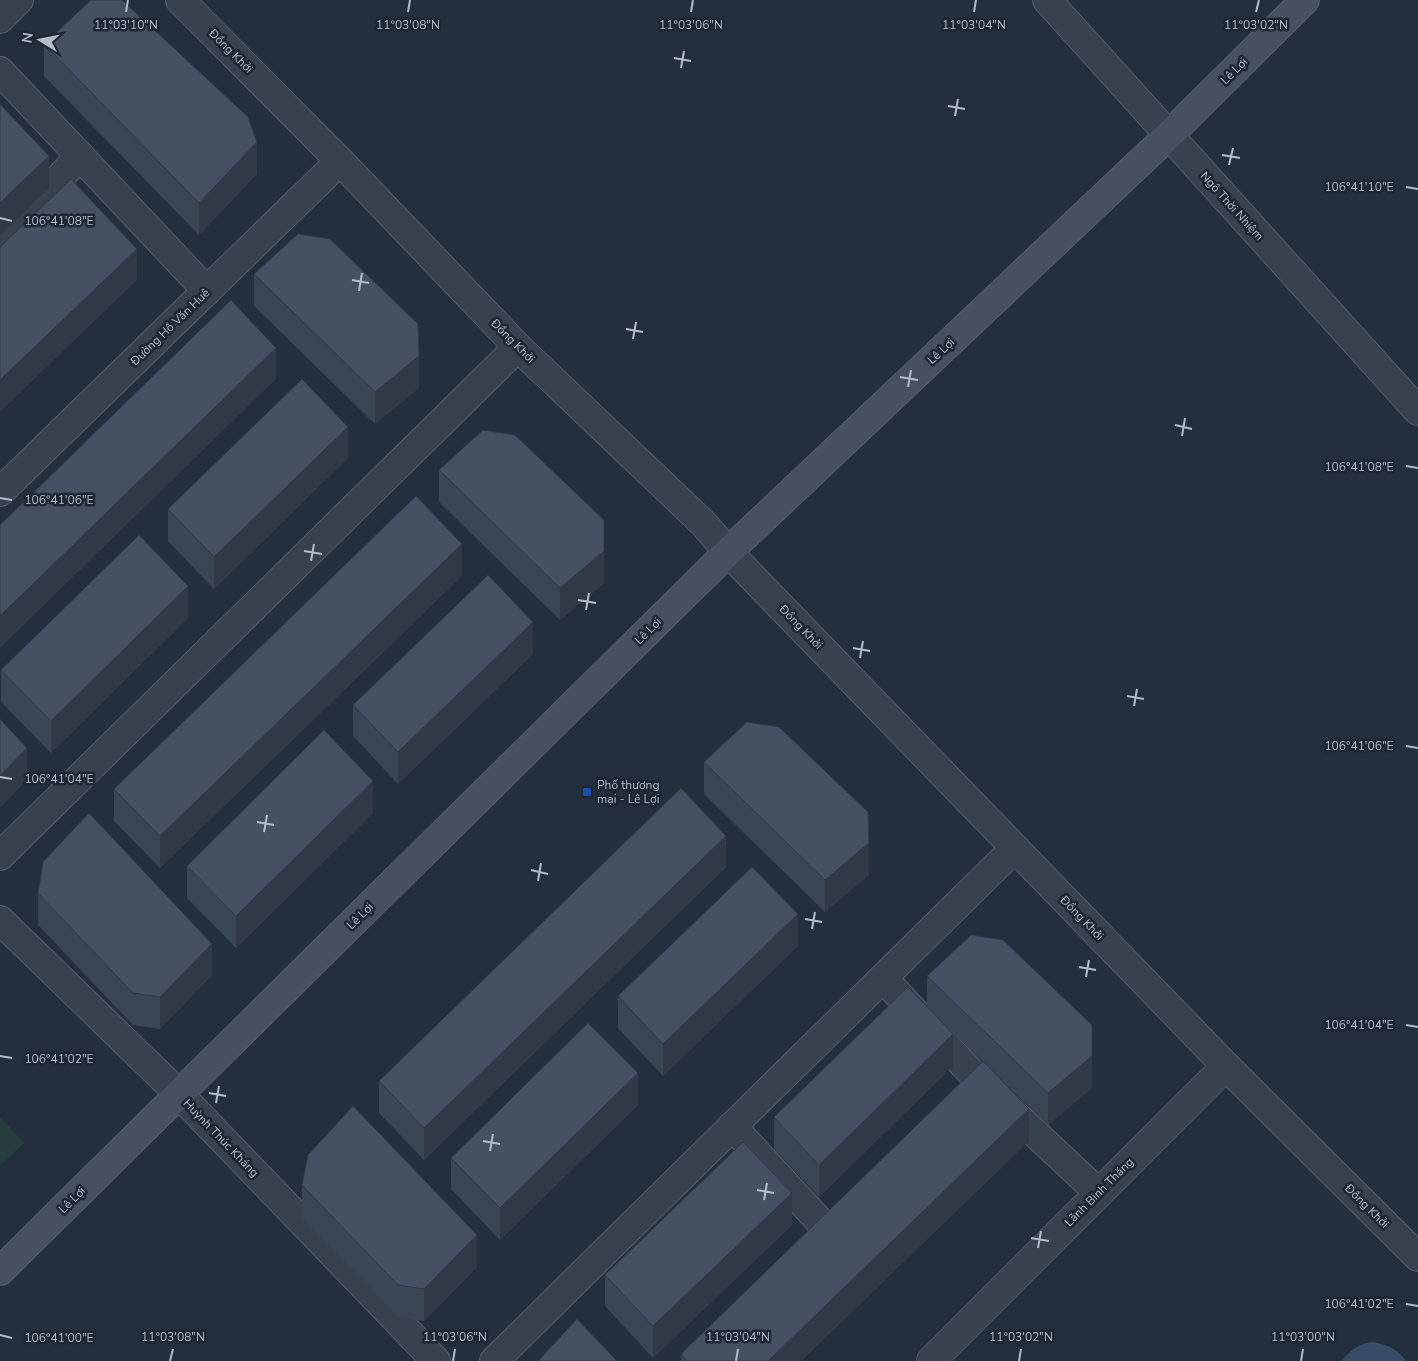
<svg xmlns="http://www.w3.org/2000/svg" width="1418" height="1361" viewBox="0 0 1418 1361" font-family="'Nunito Sans',sans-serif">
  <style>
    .green { fill: #263c3f }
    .water { fill: #394c67 }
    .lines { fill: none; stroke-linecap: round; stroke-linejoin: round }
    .minor-casing { stroke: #565f6c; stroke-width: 30 }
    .tertiary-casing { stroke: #565f6c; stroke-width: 30 }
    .secondary-casing { stroke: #565f6c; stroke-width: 30 }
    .minor { stroke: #38414e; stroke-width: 28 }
    .tertiary { stroke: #38414e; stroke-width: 28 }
    .secondary { stroke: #465061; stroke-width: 28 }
    .wall { fill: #3b4654 }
    .shaded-wall { fill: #303945 }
    .building { fill: #455162; stroke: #303945 }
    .ticks { fill: none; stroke: #b4bcc9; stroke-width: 2 }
    .transit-dot { fill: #1a4fb4; stroke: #1d2633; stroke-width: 2 }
    .labels { text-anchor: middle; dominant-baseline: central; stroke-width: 5; stroke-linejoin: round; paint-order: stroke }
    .street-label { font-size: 12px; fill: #b4bcc9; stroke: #1d2633 }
    .poi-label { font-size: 12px; fill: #b4bcc9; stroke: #1d2633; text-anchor: start }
    .ticks-label { font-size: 12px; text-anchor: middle; fill: #b4bcc9; stroke: #1d2633; stroke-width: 5; stroke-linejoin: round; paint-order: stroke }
  </style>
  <rect width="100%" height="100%" fill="#242f3e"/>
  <polygon class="green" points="0,1117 24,1143 0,1166"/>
  <path class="water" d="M1373,1342c15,3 25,7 33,19h-64c8,-11 18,-18 31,-19z"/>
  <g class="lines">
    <g class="minor-casing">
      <g id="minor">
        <polyline points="1047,0 1418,411"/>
        <polyline points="0,19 19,0"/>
        <polyline points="0,71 207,291"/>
        <polyline points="0,241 80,156"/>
        <polyline points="0,492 340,161"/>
        <polyline points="0,856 518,347"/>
        <polyline points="0,920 179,1094 436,1361"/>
        <polyline points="883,978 979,1081 1099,1193"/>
        <polyline points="732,1126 822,1224"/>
        <polyline points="494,1361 1015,848"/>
        <polyline points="931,1361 1226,1066"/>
      </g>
    </g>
    <g class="tertiary-casing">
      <polyline id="tertiary" points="180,0 340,161 518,347 704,524 728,552 1226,1066 1418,1257"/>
    </g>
    <g class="secondary-casing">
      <polyline id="secondary" points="0,1271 728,552 1169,135 1305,0"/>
    </g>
    <use href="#minor" class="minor"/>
    <use href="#tertiary" class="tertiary"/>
    <use href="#secondary" class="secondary"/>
  </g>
  <g class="wall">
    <polygon points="44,44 257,174 199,235 44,76"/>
    <polygon points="254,274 419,388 375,424 254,306"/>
    <polygon points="348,458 214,589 168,541 168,509"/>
    <polygon points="439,470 604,583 560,620 439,502"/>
    <polygon points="462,576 160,868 114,821 114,789"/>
    <polygon points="188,618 51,753 1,702 1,670"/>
    <polygon points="533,654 398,784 353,736 353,705"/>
    <polygon points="704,762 869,875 825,912 704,794"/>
    <polygon points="373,813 236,948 187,898 187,866"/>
    <polygon points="726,867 424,1160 379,1113 379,1081"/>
    <polygon points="38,893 212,975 160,1029 133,1025 38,925"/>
    <polygon points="798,946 663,1076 618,1028 618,996"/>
    <polygon points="927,976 1092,1088 1048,1125 988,1067 1029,1141 801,1361 681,1361 681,1354 983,1062 933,1013 953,1066 819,1197 774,1149 774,1117 927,1007"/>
    <polygon points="638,1105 500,1240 451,1189 451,1158"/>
    <polygon points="302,1185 477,1267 424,1321 398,1317 302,1217"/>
    <polygon points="792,1225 653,1358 605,1306 605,1275"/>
  </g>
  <g class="shaded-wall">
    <polygon points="257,142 257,174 199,235 199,203"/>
    <polygon points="49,156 49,188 0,235 0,203"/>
    <polygon points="137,249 137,280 0,412 0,380"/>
    <polygon points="276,348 276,379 0,648 0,616"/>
    <polygon points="419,356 419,388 375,424 375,392"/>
    <polygon points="348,427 348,458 214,589 214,557"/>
    <polygon points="462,544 462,576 160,868 160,836"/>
    <polygon points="604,551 604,583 560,620 560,588"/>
    <polygon points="188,586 188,618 51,753 51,721"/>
    <polygon points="533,622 533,654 398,784 398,752"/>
    <polygon points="27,748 27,780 0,808 0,776"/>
    <polygon points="373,781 373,813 236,948 236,916"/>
    <polygon points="726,836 726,867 424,1160 424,1128"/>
    <polygon points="869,843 869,875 825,912 825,880"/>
    <polygon points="798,914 798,946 663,1076 663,1044"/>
    <polygon points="212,944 212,975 160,1029 160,997"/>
    <polygon points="953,1034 953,1066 819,1197 819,1165"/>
    <polygon points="1092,1056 1092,1088 1048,1125 1048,1093"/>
    <polygon points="638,1073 638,1105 500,1240 500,1208"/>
    <polygon points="1029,1109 1029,1141 801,1361 768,1361"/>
    <polygon points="792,1193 792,1225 653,1358 653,1326"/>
    <polygon points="477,1235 477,1267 424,1321 424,1289"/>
  </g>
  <g class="building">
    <polygon points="91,0 122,0 248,117 257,142 199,203 44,44"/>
    <polygon points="0,104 49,156 0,203"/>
    <polygon points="71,179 137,249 0,380 0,247"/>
    <polygon points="298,234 330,239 418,324 419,356 375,392 254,274"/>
    <polygon points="231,300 276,348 0,616 0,525"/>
    <polygon points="302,379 348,427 214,557 168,509"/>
    <polygon points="483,430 515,435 604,520 604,551 560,588 439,470"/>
    <polygon points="416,496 462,544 160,836 114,789"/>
    <polygon points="139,535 188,586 51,721 1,670"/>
    <polygon points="488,575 533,622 398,752 353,705"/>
    <polygon points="0,719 27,748 0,776"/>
    <polygon points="747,722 779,727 868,812 869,843 825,880 704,762"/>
    <polygon points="324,730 373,781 236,916 187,866"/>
    <polygon points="681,788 726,836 424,1128 379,1081"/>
    <polygon points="89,813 212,944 160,997 133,993 38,893 43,862"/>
    <polygon points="752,867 798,914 663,1044 618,996"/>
    <polygon points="971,935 1003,940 1092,1025 1092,1056 1048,1093 927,976"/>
    <polygon points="908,987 953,1034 819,1165 774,1117"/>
    <polygon points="588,1023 638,1073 500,1208 451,1158"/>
    <polygon points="983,1061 1029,1109 768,1361 687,1361 681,1354"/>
    <polygon points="353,1106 477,1235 424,1289 398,1285 302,1185 308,1155"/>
    <polygon points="743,1142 792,1193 653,1326 605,1275"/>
    <polygon points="577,1319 617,1361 538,1361"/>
  </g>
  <path class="ticks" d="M126,12l2,-12M408,12l2,-12M691,12l2,-12M974,12l2,-12M1256,12l3,-12M674,58l17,3M681,68l3,-17M948,106l17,3M955,116l3,-17M1222,155l18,3M1229,165l4,-17M1406,187l12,2M0,218l12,3M352,280l17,3M359,291l3,-18M626,329l17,3M633,339l3,-17M900,377l18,3M908,387l3,-17M1175,425l17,4M1182,436l3,-18M1406,466l12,2M0,498l12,2M304,551l18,3M311,561l3,-17M578,600l18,3M586,610l3,-17M853,648l17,3M860,658l3,-17M1127,696l17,3M1134,706l3,-17M1406,746l12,2M0,777l12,2M257,822l17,3M264,832l3,-17M531,870l17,4M538,881l3,-18M805,919l17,3M812,929l3,-17M1079,967l17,3M1086,977l3,-17M1406,1025l12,2M0,1056l12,2M209,1093l17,3M216,1103l3,-17M483,1141l17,3M490,1151l3,-17M757,1190l17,3M764,1200l3,-17M1031,1238l18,3M1038,1248l3,-17M1406,1304l12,2M0,1335l12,3M170,1361l3,-12M453,1361l2,-12M736,1361l2,-12M1019,1361l2,-12M1301,1361l2,-12"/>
  <rect class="transit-dot" x="582" y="787" width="10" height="10" rx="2.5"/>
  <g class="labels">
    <g class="street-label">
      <text transform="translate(231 51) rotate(45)">Đồng Khởi</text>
      <text transform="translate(1234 71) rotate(-45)">Lê Lợi</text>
      <text transform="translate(1232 206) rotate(48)">Ngô Thời Nhiệm</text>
      <text transform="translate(170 327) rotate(-44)">Đường Hồ Văn Huê</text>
      <text transform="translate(513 341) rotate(45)">Đồng Khởi</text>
      <text transform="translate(941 351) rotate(-43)">Lê Lợi</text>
      <text transform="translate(801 627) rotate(46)">Đồng Khởi</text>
      <text transform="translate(648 631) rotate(-45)">Lê Lợi</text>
      <text transform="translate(360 916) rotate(-45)">Lê Lợi</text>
      <text transform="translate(1082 918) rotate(46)">Đồng Khởi</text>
      <text transform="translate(221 1138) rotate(46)">Huỳnh Thúc Kháng</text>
      <text transform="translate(1099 1192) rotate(-45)">Lãnh Binh Thăng</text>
      <text transform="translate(72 1200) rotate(-45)">Lê Lợi</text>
      <text transform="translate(1367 1206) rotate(45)">Đồng Khởi</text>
    </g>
    <g class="poi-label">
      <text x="597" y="785">Phố thương<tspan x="597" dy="14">mại - Lê Lợi</tspan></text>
    </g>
  </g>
  <g class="ticks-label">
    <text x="126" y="29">11°03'10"N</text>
    <text x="408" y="29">11°03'08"N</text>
    <text x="691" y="29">11°03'06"N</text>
    <text x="974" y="29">11°03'04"N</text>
    <text x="1256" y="29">11°03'02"N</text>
    <text x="1359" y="191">106°41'10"E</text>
    <text x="59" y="225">106°41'08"E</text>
    <text x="1359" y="471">106°41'08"E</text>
    <text x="59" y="504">106°41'06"E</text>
    <text x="1359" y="750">106°41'06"E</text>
    <text x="59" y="783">106°41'04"E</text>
    <text x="1359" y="1029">106°41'04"E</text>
    <text x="59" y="1063">106°41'02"E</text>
    <text x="1359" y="1308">106°41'02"E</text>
    <text x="173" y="1341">11°03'08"N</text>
    <text x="455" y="1341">11°03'06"N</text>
    <text x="738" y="1341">11°03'04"N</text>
    <text x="1021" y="1341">11°03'02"N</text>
    <text x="1303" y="1341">11°03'00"N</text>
    <text x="59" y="1342">106°41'00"E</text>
  </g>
  <g transform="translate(40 40) rotate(280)" stroke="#1d2633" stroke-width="4" paint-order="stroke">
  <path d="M0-4L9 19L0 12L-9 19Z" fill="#b4bcc9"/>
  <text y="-8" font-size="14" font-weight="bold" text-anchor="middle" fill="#b4bcc9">N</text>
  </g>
</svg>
